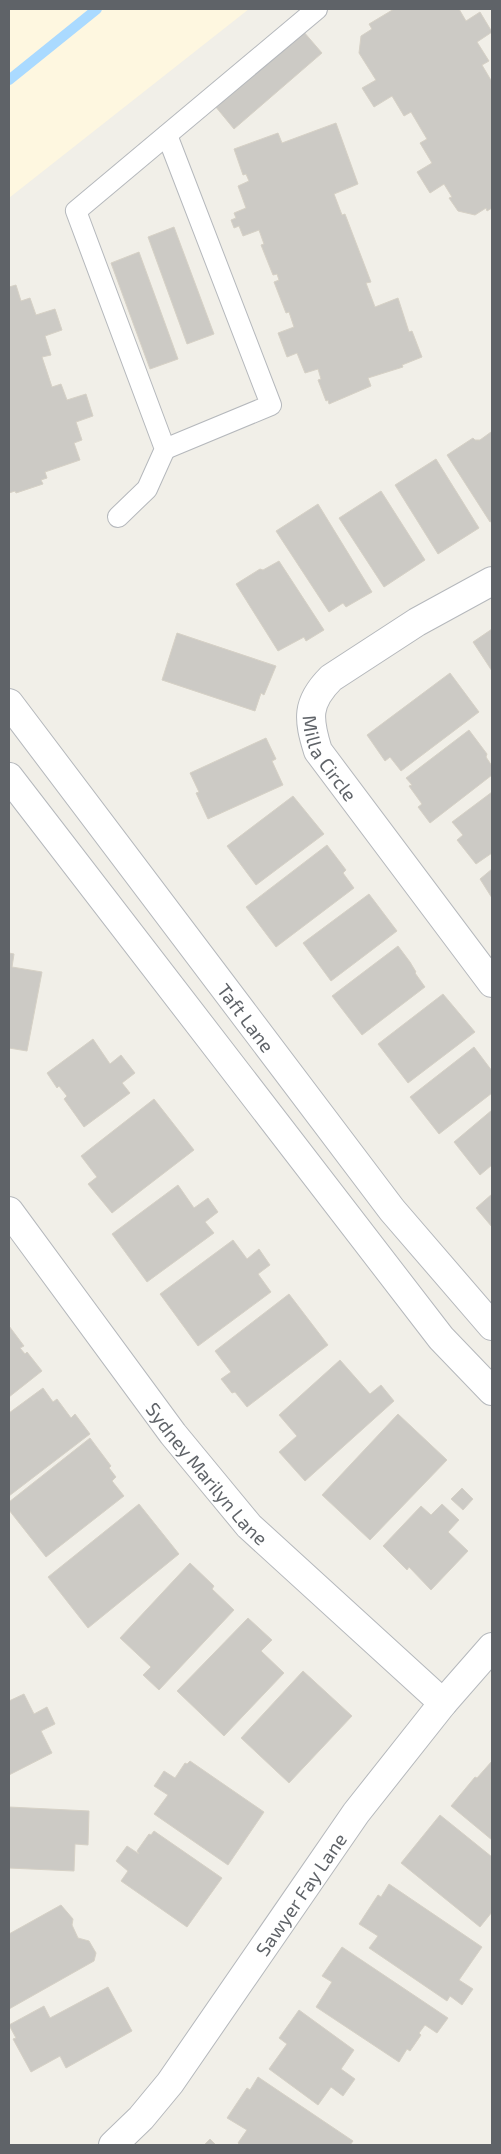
<svg xmlns="http://www.w3.org/2000/svg" width="501" height="2154" viewBox="0 0 501 2154" font-family="'Exo 2',sans-serif">
  <style>
    .commercial { fill: #fef7e0 }
    .lines { fill: none; stroke-linecap: round; stroke-linejoin: round }
    .stream { stroke: #aadaff; stroke-width: 10 }
    .building { fill: #cccac5; stroke: #d6d1c6 }
    .service-casing { stroke: #b5b8bc; stroke-width: 22 }
    .minor-casing { stroke: #b5b8bc; stroke-width: 30 }
    .service { stroke: #fff; stroke-width: 20 }
    .minor { stroke: #fff; stroke-width: 28 }
    .labels { text-anchor: middle; dominant-baseline: central; stroke-width: 4.5; stroke-linejoin: round; paint-order: stroke }
    .street-label { font-size: 19px; fill: #5f6368; stroke: #fff }
  </style>
  <rect width="100%" height="100%" fill="#f1efe8"/>
  <polygon class="commercial" points="9,9 249,9 9,198"/>
  <g class="lines">
    <polyline class="stream" points="9,80 97,9"/>
  </g>
  <g class="building">
    <polygon points="394,9 459,9 466,21 480,12 492,32 477,42 489,61 482,65 492,82 492,208 487,211 486,208 475,215 458,211 449,198 452,197 444,184 430,193 417,172 432,163 420,143 427,139 411,112 404,116 392,96 374,107 362,88 376,80 359,53 361,36 372,29 369,24"/>
    <polygon points="303,31 322,53 234,129 215,106"/>
    <polygon points="336,123 358,184 334,194 342,215 345,214 371,282 366,283 375,307 398,298 409,332 412,331 422,357 402,365 403,367 368,378 371,386 329,404 328,400 326,401 318,380 321,379 318,369 305,373 297,353 287,357 278,333 294,327 289,312 286,313 274,282 279,280 277,274 273,275 261,245 264,244 259,230 243,236 239,226 234,228 231,220 236,218 234,213 246,208 238,186 249,181 246,174 243,175 234,149 278,133 282,143"/>
    <polygon points="174,227 214,334 187,344 148,237"/>
    <polygon points="139,252 178,359 150,369 111,263"/>
    <polygon points="16,285 21,301 30,298 36,315 55,309 62,330 45,336 51,355 42,357 52,387 61,384 67,400 86,394 93,416 76,422 82,440 74,443 80,460 45,472 47,478 41,480 43,484 16,493 15,491 9,493 9,287"/>
    <polygon points="491,432 492,434 492,521 490,522 447,455 473,438 475,440 480,440"/>
    <polygon points="436,459 479,528 438,554 395,485"/>
    <polygon points="381,491 425,560 384,587 339,518"/>
    <polygon points="318,504 372,592 346,607 343,603 329,612 276,531"/>
    <polygon points="279,561 324,630 306,641 304,637 278,651 236,584 260,569 263,570"/>
    <polygon points="492,629 492,671 473,642"/>
    <polygon points="177,633 276,666 264,695 261,693 255,711 162,680"/>
    <polygon points="450,673 479,712 401,771 390,757 385,761 367,735"/>
    <polygon points="469,730 487,754 486,757 492,766 492,775 430,823 418,807 422,804 409,786 412,785 406,778"/>
    <polygon points="266,738 276,759 272,761 283,785 208,819 196,793 199,792 190,773"/>
    <polygon points="492,792 492,853 476,864 457,840 463,835 452,822"/>
    <polygon points="293,796 324,834 256,885 227,846"/>
    <polygon points="327,845 346,870 343,873 354,888 276,947 246,907"/>
    <polygon points="492,869 492,898 480,879"/>
    <polygon points="369,894 397,931 331,981 303,943"/>
    <polygon points="398,946 410,962 416,972 415,973 425,987 362,1035 332,996"/>
    <polygon points="9,953 14,954 12,967 42,972 27,1051 9,1048"/>
    <polygon points="443,994 475,1032 408,1083 378,1044"/>
    <polygon points="93,1039 110,1064 121,1055 135,1073 122,1083 130,1093 84,1127 64,1099 67,1096 59,1086 57,1088 47,1073"/>
    <polygon points="474,1047 492,1071 492,1093 439,1134 410,1097"/>
    <polygon points="154,1099 194,1150 112,1213 88,1184 97,1177 81,1156"/>
    <polygon points="492,1110 492,1165 480,1175 454,1142"/>
    <polygon points="178,1185 194,1208 208,1198 218,1212 205,1222 214,1233 147,1282 112,1234"/>
    <polygon points="492,1194 492,1227 476,1208"/>
    <polygon points="233,1240 247,1259 259,1249 270,1265 258,1274 271,1292 198,1346 160,1294"/>
    <polygon points="289,1294 328,1345 247,1407 235,1392 232,1393 221,1379 231,1372 215,1351"/>
    <polygon points="9,1326 24,1346 20,1348 25,1354 27,1352 42,1371 9,1397"/>
    <polygon points="340,1360 370,1394 381,1385 394,1401 305,1481 279,1452 297,1436 279,1415"/>
    <polygon points="43,1388 53,1402 57,1399 71,1418 75,1414 90,1434 9,1496 9,1413"/>
    <polygon points="398,1414 447,1460 370,1540 322,1495"/>
    <polygon points="90,1438 111,1466 109,1468 116,1477 112,1481 124,1496 46,1557 9,1510 9,1502"/>
    <polygon points="462,1488 473,1499 463,1510 451,1499"/>
    <polygon points="139,1504 179,1554 88,1628 48,1577"/>
    <polygon points="442,1504 459,1520 448,1532 468,1551 431,1590 409,1567 407,1570 383,1546 421,1506 431,1515"/>
    <polygon points="190,1563 214,1586 212,1589 234,1610 159,1690 143,1675 151,1667 120,1638"/>
    <polygon points="248,1618 272,1640 261,1651 284,1673 224,1736 177,1691"/>
    <polygon points="303,1671 352,1716 289,1783 241,1738"/>
    <polygon points="24,1694 34,1714 47,1707 55,1724 41,1731 52,1753 9,1775 9,1701"/>
    <polygon points="190,1761 264,1812 228,1865 154,1814 168,1795 154,1786 164,1771 175,1778 185,1763 187,1764"/>
    <polygon points="492,1761 492,1840 451,1806 475,1777 477,1778"/>
    <polygon points="9,1807 89,1811 88,1845 75,1844 74,1871 9,1868"/>
    <polygon points="440,1815 492,1857 492,1912 480,1927 401,1863"/>
    <polygon points="154,1831 222,1878 187,1927 121,1881 128,1871 116,1861 127,1846 139,1854 137,1851 149,1834 151,1835"/>
    <polygon points="389,1884 482,1947 459,1980 473,1989 462,2005 450,1996 447,2001 369,1948 378,1936 359,1924 378,1895 381,1897"/>
    <polygon points="61,1905 73,1919 72,1925 78,1938 89,1941 96,1953 94,1961 9,2009 9,1934"/>
    <polygon points="342,1947 448,2018 437,2033 425,2025 419,2033 421,2035 410,2051 407,2049 399,2062 316,2007 332,1982 322,1976"/>
    <polygon points="108,1987 132,2031 66,2068 60,2056 31,2072 13,2039 16,2038 9,2025 44,2006 50,2018"/>
    <polygon points="299,2010 354,2050 341,2069 355,2079 343,2096 331,2087 318,2105 269,2069 287,2044 279,2038"/>
    <polygon points="258,2077 353,2141 350,2145 241,2145 238,2143 247,2130 227,2118 247,2088 250,2090"/>
    <polygon points="210,2139 216,2145 204,2145"/>
  </g>
  <g class="lines">
    <g class="service-casing">
      <g id="service">
        <polyline points="165,449 271,405 167,135"/>
        <polyline points="118,517 147,489 165,449 76,211 317,9"/>
      </g>
    </g>
    <g class="minor-casing">
      <g id="minor">
        <path id="s1" d="M492,581l-75,41 -86,56c-25,25 -23,41 -13,73l174,232"/>
        <path id="s2" d="M9,703l383,507 100,116"/>
        <polyline points="9,777 441,1338 492,1391"/>
        <path id="s3" d="M9,1211l164,223 76,92 194,177"/>
        <path id="s4" d="M113,2145l28,-27 29,-35 186,-270 87,-110 49,-56"/>
      </g>
    </g>
    <use href="#service" class="service"/>
    <use href="#minor" class="minor"/>
  </g>
  <g class="labels">
    <g class="street-label">
      <text stroke="none"><textPath href="#s1" startOffset="279">Milla Circle</textPath></text>
      <text stroke="none"><textPath href="#s2" startOffset="394">Taft Lane</textPath></text>
      <text stroke="none"><textPath href="#s3" startOffset="329">Sydney Marilyn Lane</textPath></text>
      <text stroke="none"><textPath href="#s4" startOffset="314">Sawyer Fay Lane</textPath></text>
    </g>
  </g>
  <rect width="501" height="2154" fill="none" stroke="#5f6368" stroke-width="20"/>
</svg>
